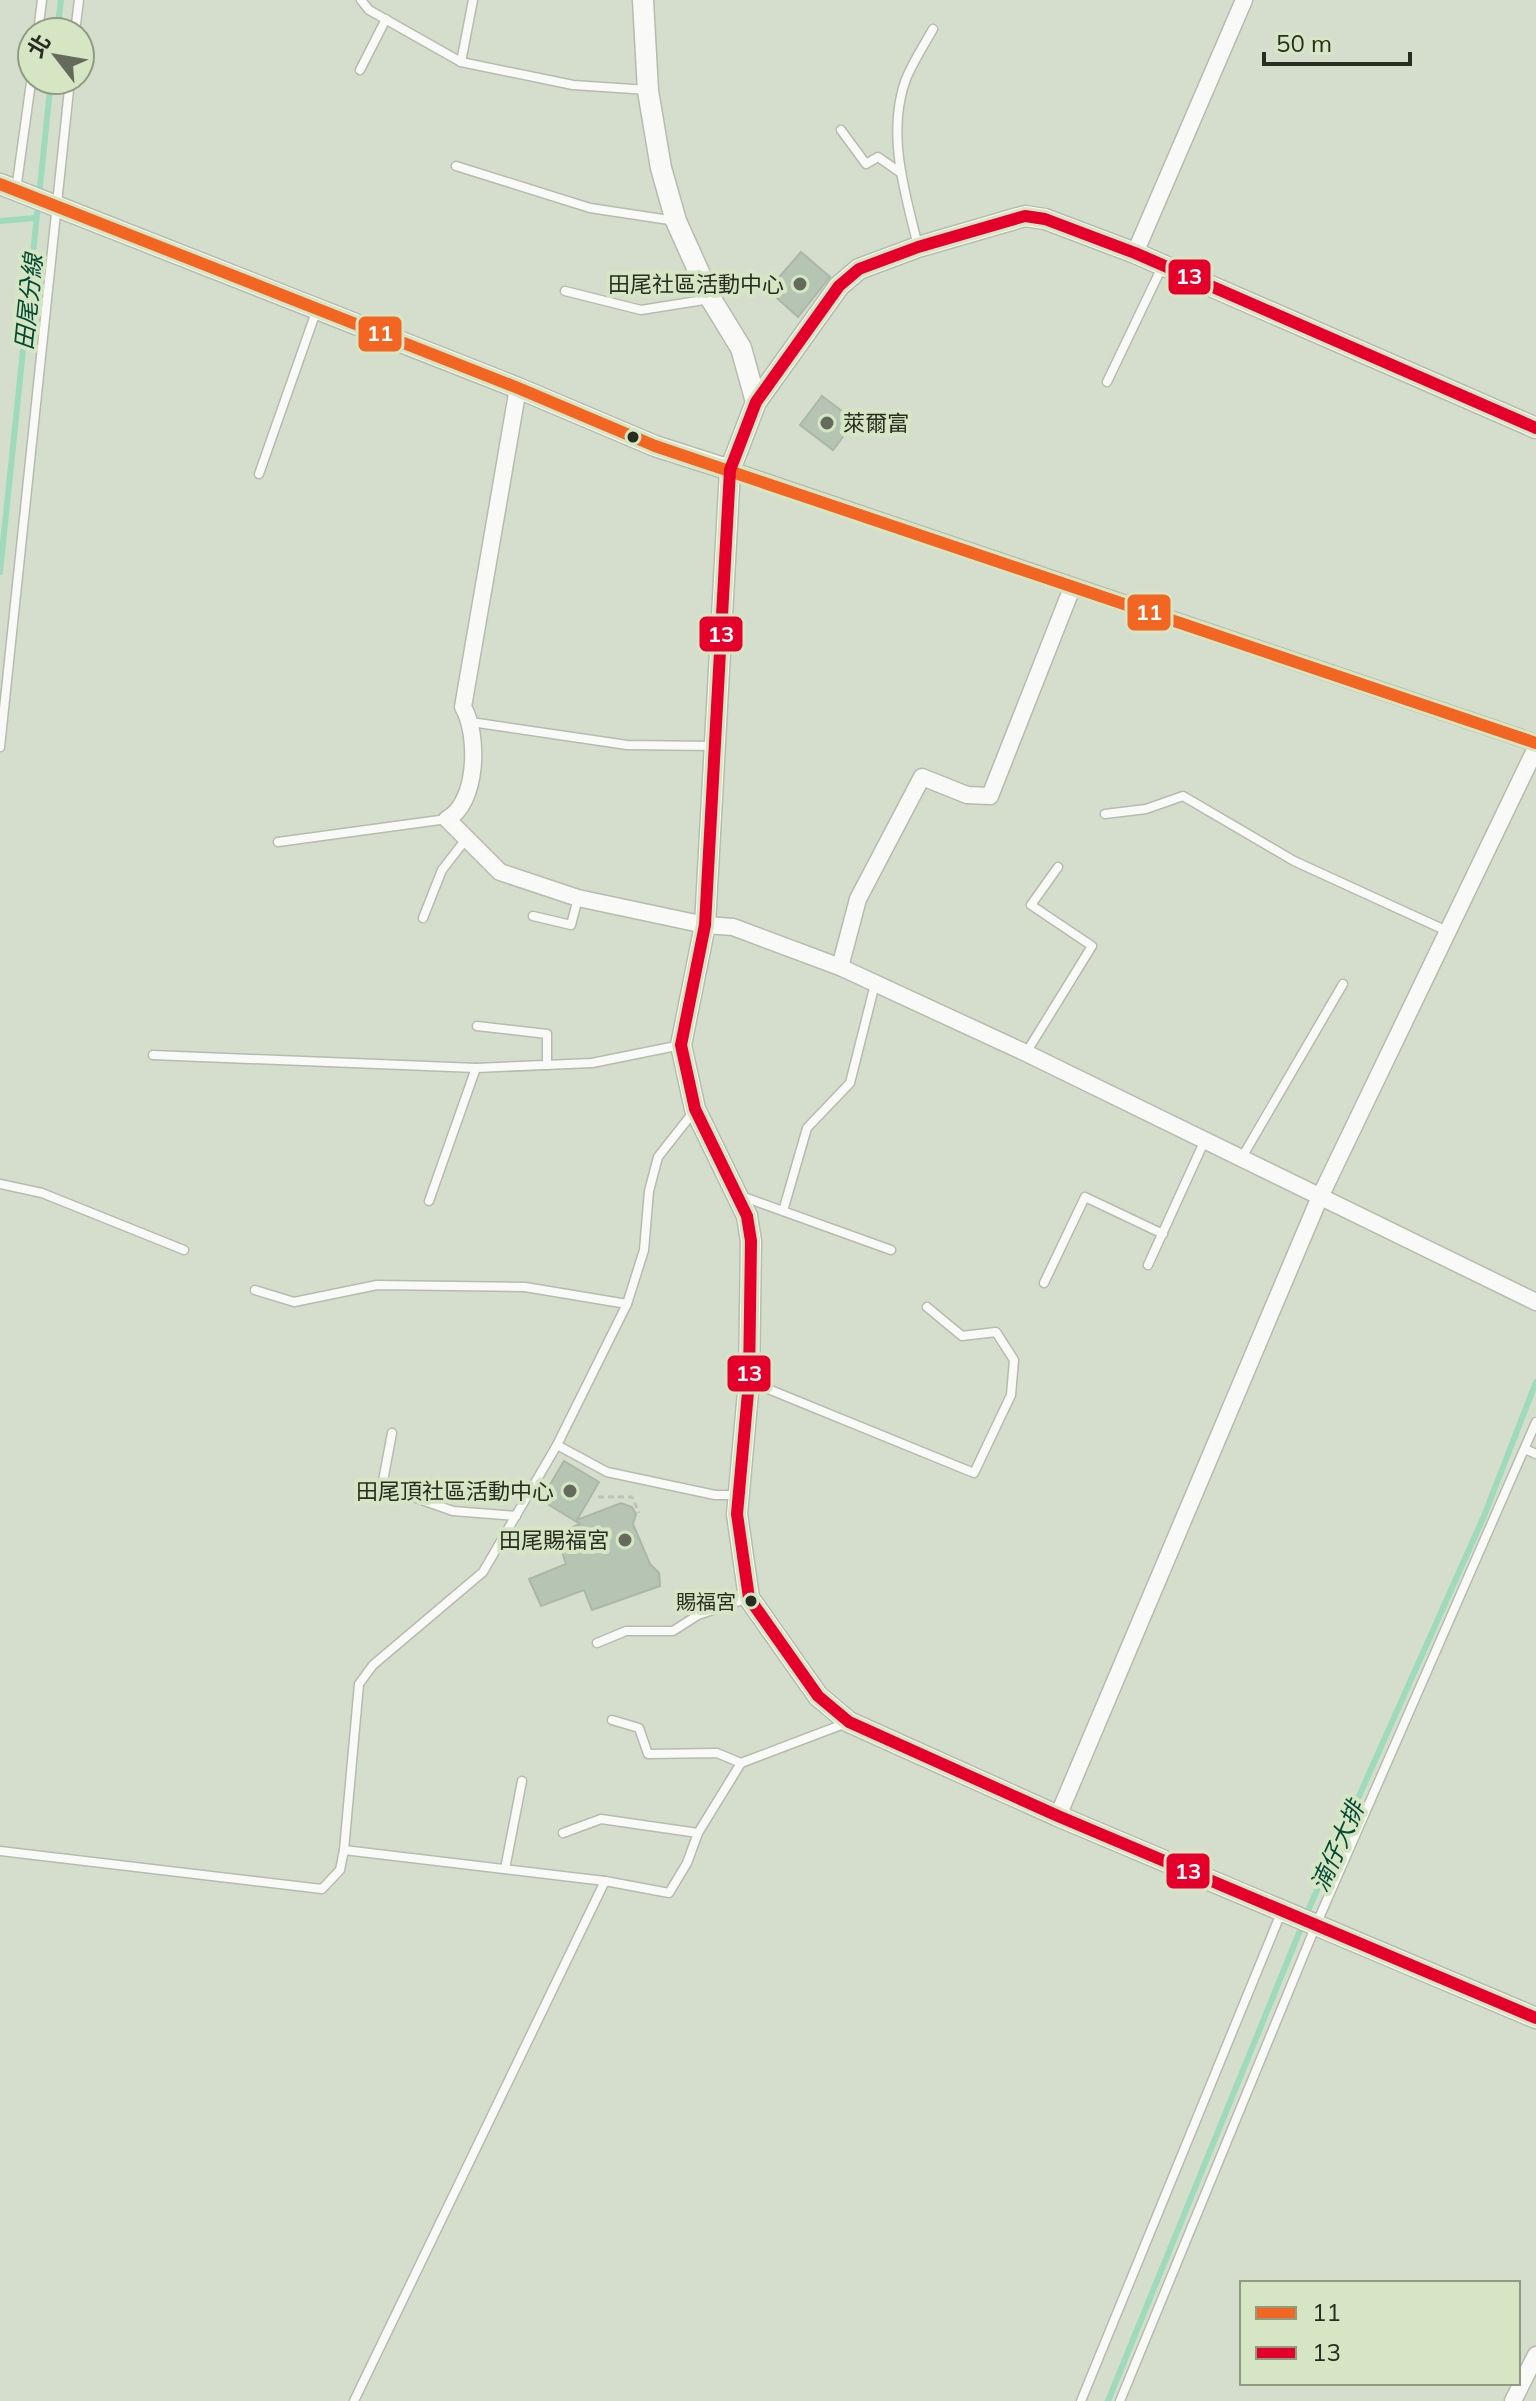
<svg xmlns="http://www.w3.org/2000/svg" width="1536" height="2401" viewBox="0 0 1536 2401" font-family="Mulish,'Noto Sans TC',sans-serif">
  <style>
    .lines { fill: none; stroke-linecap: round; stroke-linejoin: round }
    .stream { stroke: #9fdabd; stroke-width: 6 }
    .building { fill: #b6c5b3; stroke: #acb6a9; stroke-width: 2 }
    .service-casing { stroke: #b5bcae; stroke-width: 11 }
    .minor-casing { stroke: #b5bcae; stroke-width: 19 }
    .tertiary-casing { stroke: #b5bcae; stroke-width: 23 }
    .path { stroke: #bfc2bb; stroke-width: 3; stroke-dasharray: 6 4; stroke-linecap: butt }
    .service { stroke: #f9faf7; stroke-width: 8 }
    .minor { stroke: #f9faf7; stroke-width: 16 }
    .tertiary { stroke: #f9faf7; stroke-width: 20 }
    .bus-1-casing { stroke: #d6e6c4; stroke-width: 18 }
    .bus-2-casing { stroke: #d6e6c4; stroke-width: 18 }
    .bus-1 { stroke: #f26522; stroke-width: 12 }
    .bus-2 { stroke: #e4002b; stroke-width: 12 }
    .poi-dot { fill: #646b5c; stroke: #d6e6c4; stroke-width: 3 }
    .bus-dot { fill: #272d20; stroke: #d6e6c4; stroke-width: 3 }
    .labels { text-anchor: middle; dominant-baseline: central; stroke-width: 8; stroke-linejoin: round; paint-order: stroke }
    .bus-label { font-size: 20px; fill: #272d20; stroke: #d6e6c4; text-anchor: end }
    .poi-label { font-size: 22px; fill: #272d20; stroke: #d6e6c4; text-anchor: end }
    .water-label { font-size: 24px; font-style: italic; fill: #034934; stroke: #d6e6c4 }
    .line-badge { stroke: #d6e6c4; stroke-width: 3 }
    .badge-label { font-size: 22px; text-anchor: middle; font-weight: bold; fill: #fff }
  </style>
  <rect width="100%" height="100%" fill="#d5decc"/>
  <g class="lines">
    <g class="stream">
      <polyline points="57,32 61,0"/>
      <polyline points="0,221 35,218"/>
      <polyline points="0,572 51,80"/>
      <polyline points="1108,2401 1310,1906 1484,1516 1536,1382"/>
    </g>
  </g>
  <g class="building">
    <polygon points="801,252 830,277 798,317 768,290"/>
    <polygon points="822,396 855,421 833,450 800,425"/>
    <polygon points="564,1461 599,1482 577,1520 621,1503 632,1507 636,1514 633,1524 650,1564 659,1573 660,1586 592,1610 584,1590 541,1606 529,1579 566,1564 562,1552 567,1550 560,1532 580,1524 541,1500"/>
  </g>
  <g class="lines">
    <g class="service-casing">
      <g id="service">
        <polyline points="361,0 369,10 461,62 573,85 648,90"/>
        <polyline points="38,32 42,0"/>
        <polyline points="75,32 79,0"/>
        <polyline points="461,62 473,0"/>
        <polyline points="360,70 386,19"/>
        <polyline points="841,130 866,164 878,157 901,173"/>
        <polyline points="456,166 590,208 676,221"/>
        <polyline points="16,190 32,75"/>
        <path d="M918,246c-13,-53 -32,-113 -12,-167 7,-17 18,-34 27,-50"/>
        <polyline points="565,291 641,310 710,299"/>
        <polyline points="1107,382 1162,267"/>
        <polyline points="259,474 317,309"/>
        <polyline points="471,722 627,745 713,746"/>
        <polyline points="0,747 70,80"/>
        <polyline points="1105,814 1146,809 1183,796 1294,861 1447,931"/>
        <polyline points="278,842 447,819"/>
        <polyline points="533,916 571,925 578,898"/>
        <polyline points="423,918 442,870 466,839"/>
        <polyline points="477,1026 547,1034 547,1065"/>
        <polyline points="1026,1053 1092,946 1031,905 1058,867"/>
        <polyline points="153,1055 476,1068 592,1063 681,1045"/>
        <polyline points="695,1110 658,1157 649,1191 644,1250 627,1304 557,1445 607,1472 715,1495 737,1495"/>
        <polyline points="1241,1159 1343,984"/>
        <polyline points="0,1184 42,1193 184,1250"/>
        <polyline points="741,1196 891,1250"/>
        <polyline points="429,1201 476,1068"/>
        <polyline points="783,1211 807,1128 850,1083 875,984"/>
        <polyline points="1148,1265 1204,1142"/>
        <polyline points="1044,1283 1085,1197 1163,1234"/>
        <polyline points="255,1290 294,1302 377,1285 525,1287 627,1304"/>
        <polyline points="751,1382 974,1473 1011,1395 1014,1360 996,1332 962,1336 927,1307"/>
        <polyline points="392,1433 382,1486 453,1511 516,1516"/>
        <polyline points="1525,1449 1536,1454"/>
        <polyline points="597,1643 626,1631 673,1631 698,1615 748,1598"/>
        <polyline points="612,1720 639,1728 648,1754 717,1753 741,1763"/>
        <polyline points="563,1833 601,1819 698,1833"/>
        <polyline points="344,1850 605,1881"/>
        <polyline points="0,1851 322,1889 340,1870 344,1850 359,1684 373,1665 483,1572 557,1445"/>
        <polyline points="505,1869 522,1781"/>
        <polyline points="354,2401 605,1881 669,1893 687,1863 698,1833 741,1763 849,1722"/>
        <polyline points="1081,2401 1281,1913"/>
        <polyline points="1120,2401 1316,1925 1536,1422"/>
      </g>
    </g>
    <g class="minor-casing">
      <g id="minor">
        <polyline points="1135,253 1244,0"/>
        <path d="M518,388l-55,319c16,27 15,96 -16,112l53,53 78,26 127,27 28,2 107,40 186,86 510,249"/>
        <polyline points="730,470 1536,743"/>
        <polyline points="840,967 858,899 922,777 967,795 990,796 1072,588"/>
        <polyline points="1058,1816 1319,1199 1536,748"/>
        <polyline points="1513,2401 1536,2355"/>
      </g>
    </g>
    <g class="tertiary-casing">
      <g id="tertiary">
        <polyline points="643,0 648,91 661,168 676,221 711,299 741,348 756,402"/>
        <polyline points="0,184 518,388 655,446 730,470"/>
        <polyline points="1536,428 1135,253 1045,219 1025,216 918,247 859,269 839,286 756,402 730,470 705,925 681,1045 695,1109 747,1216 751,1241 749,1381 737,1514 749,1598 818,1696 849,1722 1058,1816 1536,2018"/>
      </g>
    </g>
    <polyline class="path" points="598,1497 632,1497 639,1513"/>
    <use href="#service" class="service"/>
    <use href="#minor" class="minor"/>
    <use href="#tertiary" class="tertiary"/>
    <g class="bus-1-casing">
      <polyline id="bus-1" points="0,184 518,388 655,446 1536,743"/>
    </g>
    <g class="bus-2-casing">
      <polyline id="bus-2" points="1536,428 1135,253 1045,219 1025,216 918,247 859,269 839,286 756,402 730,470 705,925 681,1045 695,1109 747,1216 751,1241 749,1381 737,1514 749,1598 818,1696 849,1722 1058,1816 1536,2018"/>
    </g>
    <use href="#bus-1" class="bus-1"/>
    <use href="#bus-2" class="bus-2"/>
  </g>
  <g class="poi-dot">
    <circle cx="800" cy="284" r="8"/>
    <circle cx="827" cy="423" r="8"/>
    <circle cx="570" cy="1491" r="8"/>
    <circle cx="625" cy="1540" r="8"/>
  </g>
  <g class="bus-dot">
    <circle cx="633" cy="437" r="7"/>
    <circle cx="751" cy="1601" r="7"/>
  </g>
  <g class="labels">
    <g class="bus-label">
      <text x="736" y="1601">賜福宮</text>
    </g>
    <g class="poi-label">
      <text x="784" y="284">田尾社區活動中心</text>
      <text x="843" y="423" text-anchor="start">萊爾富</text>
      <text x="554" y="1491">田尾頂社區活動中心</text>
      <text x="609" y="1540">田尾賜福宮</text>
    </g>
    <g class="water-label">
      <text transform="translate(28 302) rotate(-84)">田尾分線</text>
      <text transform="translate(1337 1846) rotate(-66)">湳仔大排</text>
    </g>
  </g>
  <g class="line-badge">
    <rect x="1167" y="258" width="45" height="38" rx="8" fill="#e4002b"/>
    <rect x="357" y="315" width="46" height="38" rx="8" fill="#f26522"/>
    <rect x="1126" y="593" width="46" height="39" rx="8" fill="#f26522"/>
    <rect x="698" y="615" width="46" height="38" rx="8" fill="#e4002b"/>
    <rect x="726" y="1354" width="46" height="39" rx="8" fill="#e4002b"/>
    <rect x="1165" y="1852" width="46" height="38" rx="8" fill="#e4002b"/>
  </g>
  <g class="badge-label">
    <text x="1189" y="284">13</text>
    <text x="380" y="341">11</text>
    <text x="1149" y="620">11</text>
    <text x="721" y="642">13</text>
    <text x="749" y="1381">13</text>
    <text x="1188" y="1879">13</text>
  </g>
  <rect x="1240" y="2281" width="280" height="104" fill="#d6e6c4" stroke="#909c82" stroke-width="2"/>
  <rect x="1256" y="2307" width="40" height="12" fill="#f26522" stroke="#909c82" stroke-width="2"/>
  <text x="1312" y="2321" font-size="24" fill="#272d20">11</text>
  <rect x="1256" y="2347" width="40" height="12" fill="#e4002b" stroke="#909c82" stroke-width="2"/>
  <text x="1312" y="2361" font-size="24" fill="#272d20">13</text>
  <g transform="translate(56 56) rotate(301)"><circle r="38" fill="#d6e6c4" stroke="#909c82" stroke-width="2"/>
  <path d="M0-6L14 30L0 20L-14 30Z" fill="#646b5c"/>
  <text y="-12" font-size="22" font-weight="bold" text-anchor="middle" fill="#272d20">北</text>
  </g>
  <path d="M1264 52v12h146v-12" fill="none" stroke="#272d20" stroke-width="4"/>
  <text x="1276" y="52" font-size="24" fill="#272d20" stroke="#d6e6c4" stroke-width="6" paint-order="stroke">50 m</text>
</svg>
